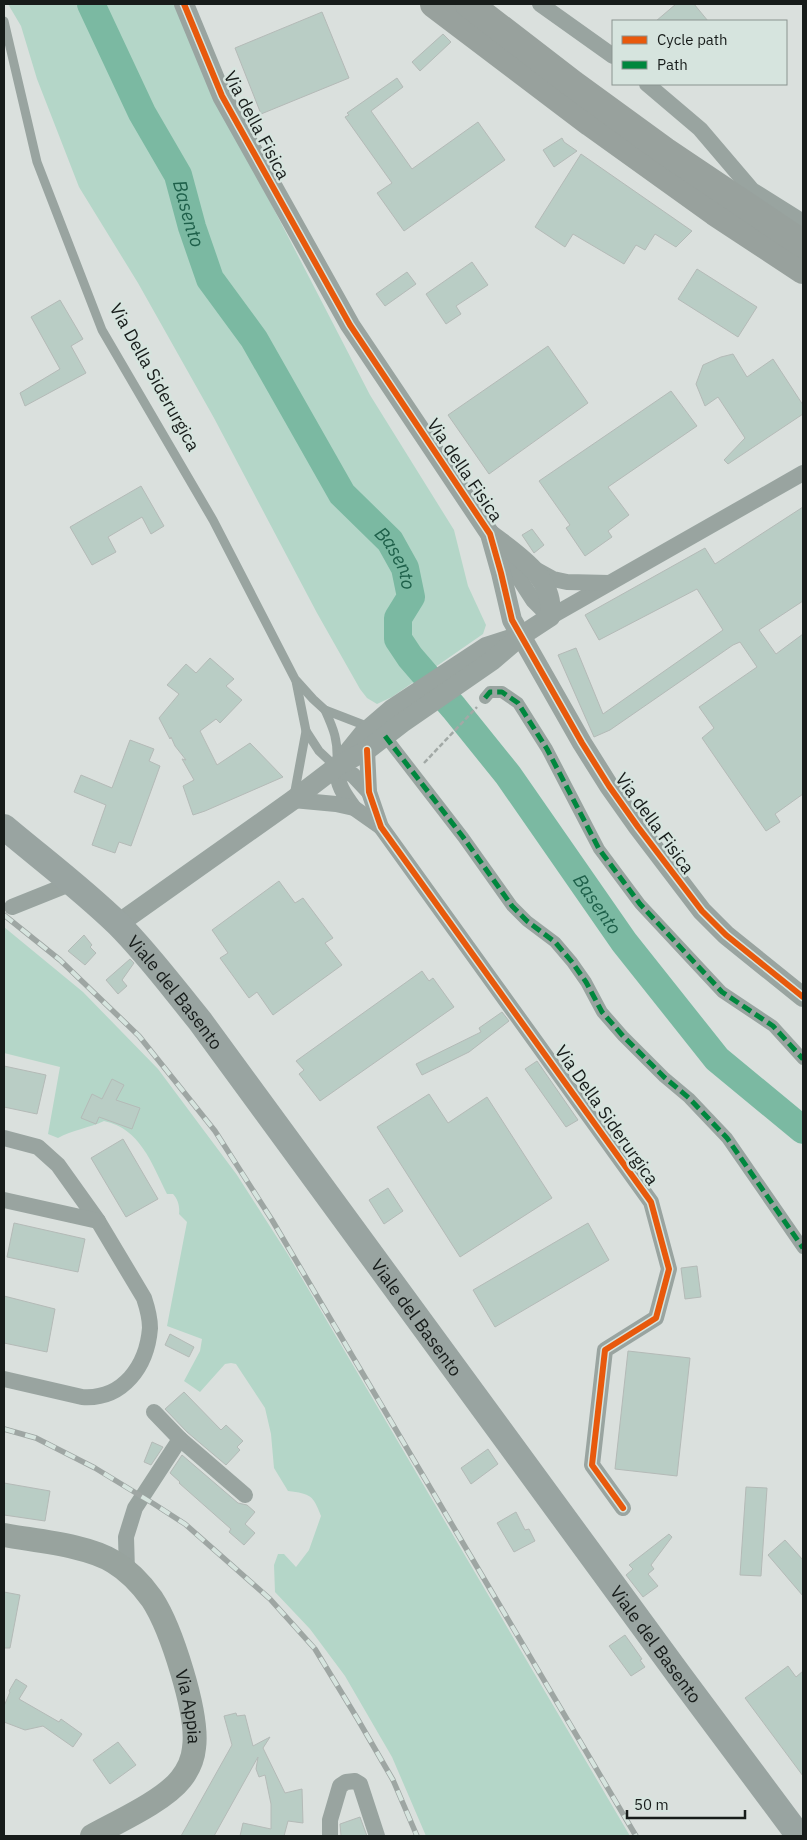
<svg xmlns="http://www.w3.org/2000/svg" width="807" height="1840" viewBox="0 0 807 1840" font-family="'IBM Plex Sans',sans-serif">
  <style>
    .green { fill: #b4d6c8 }
    .lines { fill: none; stroke-linecap: round; stroke-linejoin: round }
    .river { stroke: #7bb9a2; stroke-width: 28 }
    .building { fill: #b9cdc5; stroke: #b4bab7 }
    .path { stroke: #a2a9a6; stroke-width: 2.5; stroke-dasharray: 5 2.5; stroke-linecap: butt }
    .service { stroke: #99a4a0; stroke-width: 9 }
    .pedestrian { stroke: #99a4a0; stroke-width: 12 }
    .minor { stroke: #99a4a0; stroke-width: 16 }
    .tertiary { stroke: #99a4a0; stroke-width: 20 }
    .secondary { stroke: #98a39e; stroke-width: 24 }
    .primary { stroke: #99a4a1; stroke-width: 26 }
    .motorway { stroke: #98a19d; stroke-width: 28 }
    .rail-casing { stroke: #9ea6a3; stroke-width: 5.5 }
    .rail { stroke: #d6e4de; stroke-width: 4; stroke-dasharray: 11; stroke-linecap: butt }
    .quiet { stroke: #00873e; stroke-width: 5; stroke-dasharray: 10 5; stroke-linecap: butt }
    .cycleway-casing { stroke: #d6e4de; stroke-width: 9 }
    .cycleway { stroke: #e8590c; stroke-width: 6 }
    .labels { text-anchor: middle; dominant-baseline: central; stroke-width: 5; stroke-linejoin: round; paint-order: stroke }
    .street-label { font-size: 18px; fill: #171c1a; stroke: #d6e4de }
    .water-label { font-size: 19px; font-style: italic; fill: #1e604a; stroke: #d6e4de }
  </style>
  <rect width="100%" height="100%" fill="#dae0dd"/>
  <g class="green">
    <polygon points="8,4 176,4 265,192 370,395 454,530 468,586 486,625 483,634 392,697 377,704 367,698 360,689 317,613 214,418 138,283 79,187 37,79 21,26"/>
    <path d="M4,927l79,65 75,77 79,106 50,78 343,583h-204l-34,-79 -47,-81 -35,-47 -35,-37 -1,-27 4,-11h6l12,13 13,-17 12,-34c-8,-21 -10,-22 -33,-25l-14,-23 -3,-34 -6,-26 -29,-44 -5,-1 -6,1 -25,28 -16,-11 16,-30 2,-12 -35,-13 20,-104 -8,-8c1,-7 -1,-15 -6,-20h-6c-15,-30 -27,-66 -63,-73 -15,7 -32,9 -46,17l-10,-4 12,-67 -56,-14z"/>
  </g>
  <g class="lines">
    <path class="river" id="s1" d="M91,4l51,109 36,62 14,52 18,52 44,60 88,155 48,47 15,27 6,29 -13,21v21l12,18 44,51 54,67 116,167 93,117 86,71"/>
  </g>
  <g class="building">
    <polygon points="676,4 694,4 708,21 656,21"/>
    <polygon points="322,12 349,78 261,114 235,48"/>
    <polygon points="443,34 451,42 420,71 412,62"/>
    <polygon points="397,78 403,87 371,111 412,169 478,122 505,160 404,231 377,193 392,183 345,117 349,115 347,113"/>
    <polygon points="562,138 564,142 577,151 554,167 543,150"/>
    <polygon points="581,154 692,231 676,247 655,234 645,250 636,245 624,264 573,234 565,247 535,227"/>
    <polygon points="472,262 488,285 456,306 461,314 446,324 426,294"/>
    <polygon points="697,269 757,307 738,337 678,299"/>
    <polygon points="407,272 416,284 385,306 376,294"/>
    <polygon points="60,300 83,339 71,346 86,373 25,406 20,393 60,369 31,317"/>
    <polygon points="548,346 588,403 489,474 448,415"/>
    <polygon points="733,354 747,377 773,359 803,405 803,414 728,464 724,460 745,438 718,397 705,406 696,384 703,365 721,357"/>
    <polygon points="671,391 697,426 608,487 629,515 608,531 612,537 585,556 566,528 570,525 539,481"/>
    <polygon points="141,486 164,526 151,534 142,517 108,537 116,552 92,565 70,527"/>
    <polygon points="803,507 803,601 759,630 776,654 803,634 803,794 775,814 780,822 766,831 702,738 714,728 699,707 757,667 740,642 733,645 610,730 594,737 558,655 576,648 603,714 723,630 697,589 599,640 585,615 705,548 715,564"/>
    <polygon points="532,529 544,545 534,553 522,535"/>
    <polygon points="210,658 234,679 226,686 242,700 220,723 216,719 200,731 217,765 250,743 283,777 205,811 193,815 183,786 194,780 182,759 186,760 175,746 171,737 170,739 159,718 179,694 167,685 186,664 196,673"/>
    <polygon points="130,740 154,749 149,761 160,766 131,846 119,842 115,853 92,845 106,805 74,792 81,775 112,788"/>
    <polygon points="279,881 295,903 303,898 333,938 325,943 342,965 273,1015 257,992 249,998 220,958 228,953 212,930"/>
    <polygon points="84,935 92,945 90,947 96,953 85,965 68,951"/>
    <polygon points="130,959 134,963 122,980 127,986 118,994 106,980"/>
    <polygon points="422,971 429,981 433,978 454,1007 320,1101 299,1074 304,1070 296,1061"/>
    <polygon points="502,1012 509,1021 469,1052 422,1075 416,1064 481,1032 479,1028"/>
    <polygon points="537,1061 578,1120 566,1127 525,1069"/>
    <polygon points="4,1066 46,1075 37,1114 4,1107"/>
    <polygon points="112,1079 124,1085 116,1100 140,1108 132,1129 99,1117 96,1124 81,1118 92,1094 102,1099"/>
    <polygon points="429,1094 448,1123 487,1097 552,1198 460,1257 377,1127"/>
    <polygon points="123,1139 158,1199 126,1217 91,1158"/>
    <polygon points="388,1188 403,1211 384,1224 369,1200"/>
    <polygon points="14,1223 85,1239 78,1272 7,1257"/>
    <polygon points="588,1223 609,1260 495,1327 473,1290"/>
    <polygon points="697,1266 701,1297 685,1299 681,1268"/>
    <polygon points="4,1296 55,1309 47,1352 4,1343"/>
    <polygon points="170,1334 194,1347 189,1357 165,1345"/>
    <polygon points="628,1351 690,1358 677,1476 615,1469"/>
    <polygon points="184,1392 221,1430 226,1425 243,1441 237,1447 240,1450 226,1465 187,1432 165,1409"/>
    <polygon points="152,1442 163,1447 151,1465 144,1462"/>
    <polygon points="488,1449 498,1464 471,1484 461,1468"/>
    <polygon points="182,1455 238,1503 247,1505 255,1512 245,1524 255,1533 244,1545 229,1532 231,1529 179,1483 180,1482 170,1473"/>
    <polygon points="4,1483 50,1491 45,1521 4,1515"/>
    <polygon points="746,1487 767,1488 761,1576 740,1575"/>
    <polygon points="516,1512 525,1530 529,1529 535,1541 514,1552 497,1523"/>
    <polygon points="669,1534 672,1537 651,1565 654,1569 648,1574 658,1586 643,1597 626,1575 633,1569 629,1565"/>
    <polygon points="785,1540 803,1560 803,1596 768,1555"/>
    <polygon points="4,1592 20,1595 10,1648 4,1648"/>
    <polygon points="625,1635 642,1659 640,1660 645,1667 631,1676 609,1646"/>
    <polygon points="788,1666 796,1677 803,1671 803,1776 745,1698"/>
    <polygon points="16,1679 27,1686 19,1699 59,1722 61,1719 82,1734 73,1747 43,1726 25,1730 4,1722 4,1706 10,1692 9,1691"/>
    <polygon points="236,1713 237,1716 245,1715 253,1746 270,1737 263,1748 285,1793 302,1789 303,1823 288,1821 284,1836 240,1836 243,1823 271,1829 271,1804 265,1775 259,1777 256,1769 258,1757 214,1836 181,1836 232,1745 224,1716"/>
    <polygon points="118,1742 136,1765 110,1784 93,1760"/>
    <polygon points="360,1817 367,1836 341,1836 340,1824"/>
  </g>
  <g class="lines">
    <polyline class="path" points="424,763 477,707"/>
    <g class="service">
      <polyline points="4,21 37,162 102,330 213,520 295,679 313,699 325,710 369,727"/>
      <path d="M325,710c9,20 13,30 12,52"/>
      <polyline points="306,731 319,751 336,767"/>
      <polyline points="294,796 306,731 296,681"/>
    </g>
    <g class="pedestrian">
      <polyline points="485,698 490,692 502,692 518,703 547,749 599,849 640,904 722,992 773,1026 803,1059"/>
      <polyline points="385,736 463,837 512,906 527,921 555,942 572,962 586,982 602,1012 623,1036 664,1077 689,1098 727,1138 803,1248"/>
    </g>
    <g class="minor">
      <polyline points="540,4 613,56"/>
      <polyline points="647,84 700,129 752,190 803,222"/>
      <polyline points="497,544 533,600 550,617 803,473"/>
      <polyline points="533,568 553,579 567,582 609,583"/>
      <polyline points="367,750 369,792 381,827 651,1202 669,1269 656,1318 605,1350 592,1465 623,1508"/>
      <path d="M336,767c2,19 7,26 18,41"/>
      <polyline points="336,767 353,775 369,792"/>
      <polyline points="293,800 336,804 354,808 381,827"/>
      <polyline points="12,907 72,883"/>
      <path d="M4,1138l34,9 20,18 40,56 46,77c3,9 6,20 6,30 -3,38 -27,72 -68,69l-78,-18"/>
      <polyline points="4,1200 98,1221"/>
      <polyline points="180,1439 245,1495"/>
      <polyline points="127,1571 126,1537 135,1508 180,1439 154,1412"/>
      <polyline points="330,1836 330,1820 340,1786 346,1782 355,1781 360,1784 377,1836"/>
    </g>
    <g class="tertiary">
      <polyline points="184,4 222,96 350,325 490,534 501,573 512,620 582,743 609,786 638,827 702,911 726,935 803,997"/>
      <polyline points="342,760 363,734 392,709 486,647 514,638"/>
      <path d="M118,924l175,-124 43,-33 31,-17 35,-27 91,-63 28,-24 29,-19c6,-39 -33,-62 -60,-83"/>
    </g>
    <path class="secondary" id="s2" d="M4,1535c32,6 83,10 110,27 15,9 28,23 38,37 19,29 47,115 42,149 -1,11 -6,22 -13,31 -17,22 -64,43 -89,57"/>
    <path class="primary" id="s3" d="M4,827c38,32 78,62 114,97 30,30 55,64 82,97l479,654 120,161"/>
    <g class="motorway">
      <polyline points="434,4 591,123 715,212 803,270"/>
      <polyline points="469,4 573,84 665,151 803,244"/>
    </g>
    <g class="rail-casing">
      <g id="rail">
        <polyline points="4,915 60,960 139,1036 215,1131 272,1220 636,1836"/>
        <polyline points="4,1429 36,1438 95,1468 154,1504 185,1524 270,1599 315,1649 357,1718 393,1780 417,1836"/>
      </g>
    </g>
    <use href="#rail" class="rail"/>
    <g class="quiet">
      <polyline points="485,698 490,692 502,692 518,703 547,749 599,849 640,904 722,992 773,1026 803,1059"/>
      <polyline points="385,736 463,837 512,906 527,921 555,942 572,962 586,982 602,1012 623,1036 664,1077 689,1098 727,1138 803,1248"/>
    </g>
    <g class="cycleway-casing">
      <g id="cycleway">
        <polyline points="184,4 222,96 350,325 490,534 501,573 512,620 582,743 609,786 638,827 702,911 726,935 803,997"/>
        <polyline points="367,750 369,792 381,827 651,1202 669,1269 656,1318 605,1350 592,1465 623,1508"/>
      </g>
    </g>
    <use href="#cycleway" class="cycleway"/>
  </g>
  <g class="labels">
    <g class="street-label">
      <text transform="translate(257 125) rotate(62)">Via della Fisica</text>
      <text transform="translate(155 377) rotate(61)">Via Della Siderurgica</text>
      <text transform="translate(465 470) rotate(56)">Via della Fisica</text>
      <text transform="translate(655 823) rotate(54)">Via della Fisica</text>
      <text stroke="none"><textPath href="#s3" startOffset="239">Viale del Basento</textPath></text>
      <text transform="translate(607 1115) rotate(55)">Via Della Siderurgica</text>
      <text stroke="none"><textPath href="#s3" startOffset="644">Viale del Basento</textPath></text>
      <text stroke="none"><textPath href="#s3" startOffset="1049">Viale del Basento</textPath></text>
      <text stroke="none"><textPath href="#s2" startOffset="282">Via Appia</textPath></text>
    </g>
    <g class="water-label">
      <text stroke="none"><textPath href="#s1" startOffset="232">Basento</textPath></text>
      <text stroke="none"><textPath href="#s1" startOffset="639">Basento</textPath></text>
      <text stroke="none"><textPath href="#s1" startOffset="1059">Basento</textPath></text>
    </g>
  </g>
  <rect width="807" height="1840" fill="none" stroke="#171c1a" stroke-width="10"/>
  <rect x="612" y="20" width="175" height="65" fill="#d6e4de" stroke="#8a9490"/>
  <rect x="622" y="36" width="25" height="8" fill="#e8590c" stroke="#8a9490"/>
  <text x="657" y="45" font-size="15" fill="#171c1a">Cycle path</text>
  <rect x="622" y="61" width="25" height="8" fill="#00873e" stroke="#8a9490"/>
  <text x="657" y="70" font-size="15" fill="#171c1a">Path</text>
  <path d="M627 1810v8h118v-8" fill="none" stroke="#171c1a" stroke-width="2.5"/>
  <text x="634" y="1810" font-size="15" fill="#171c1a" stroke="#d6e4de" stroke-width="4" paint-order="stroke">50 m</text>
</svg>
